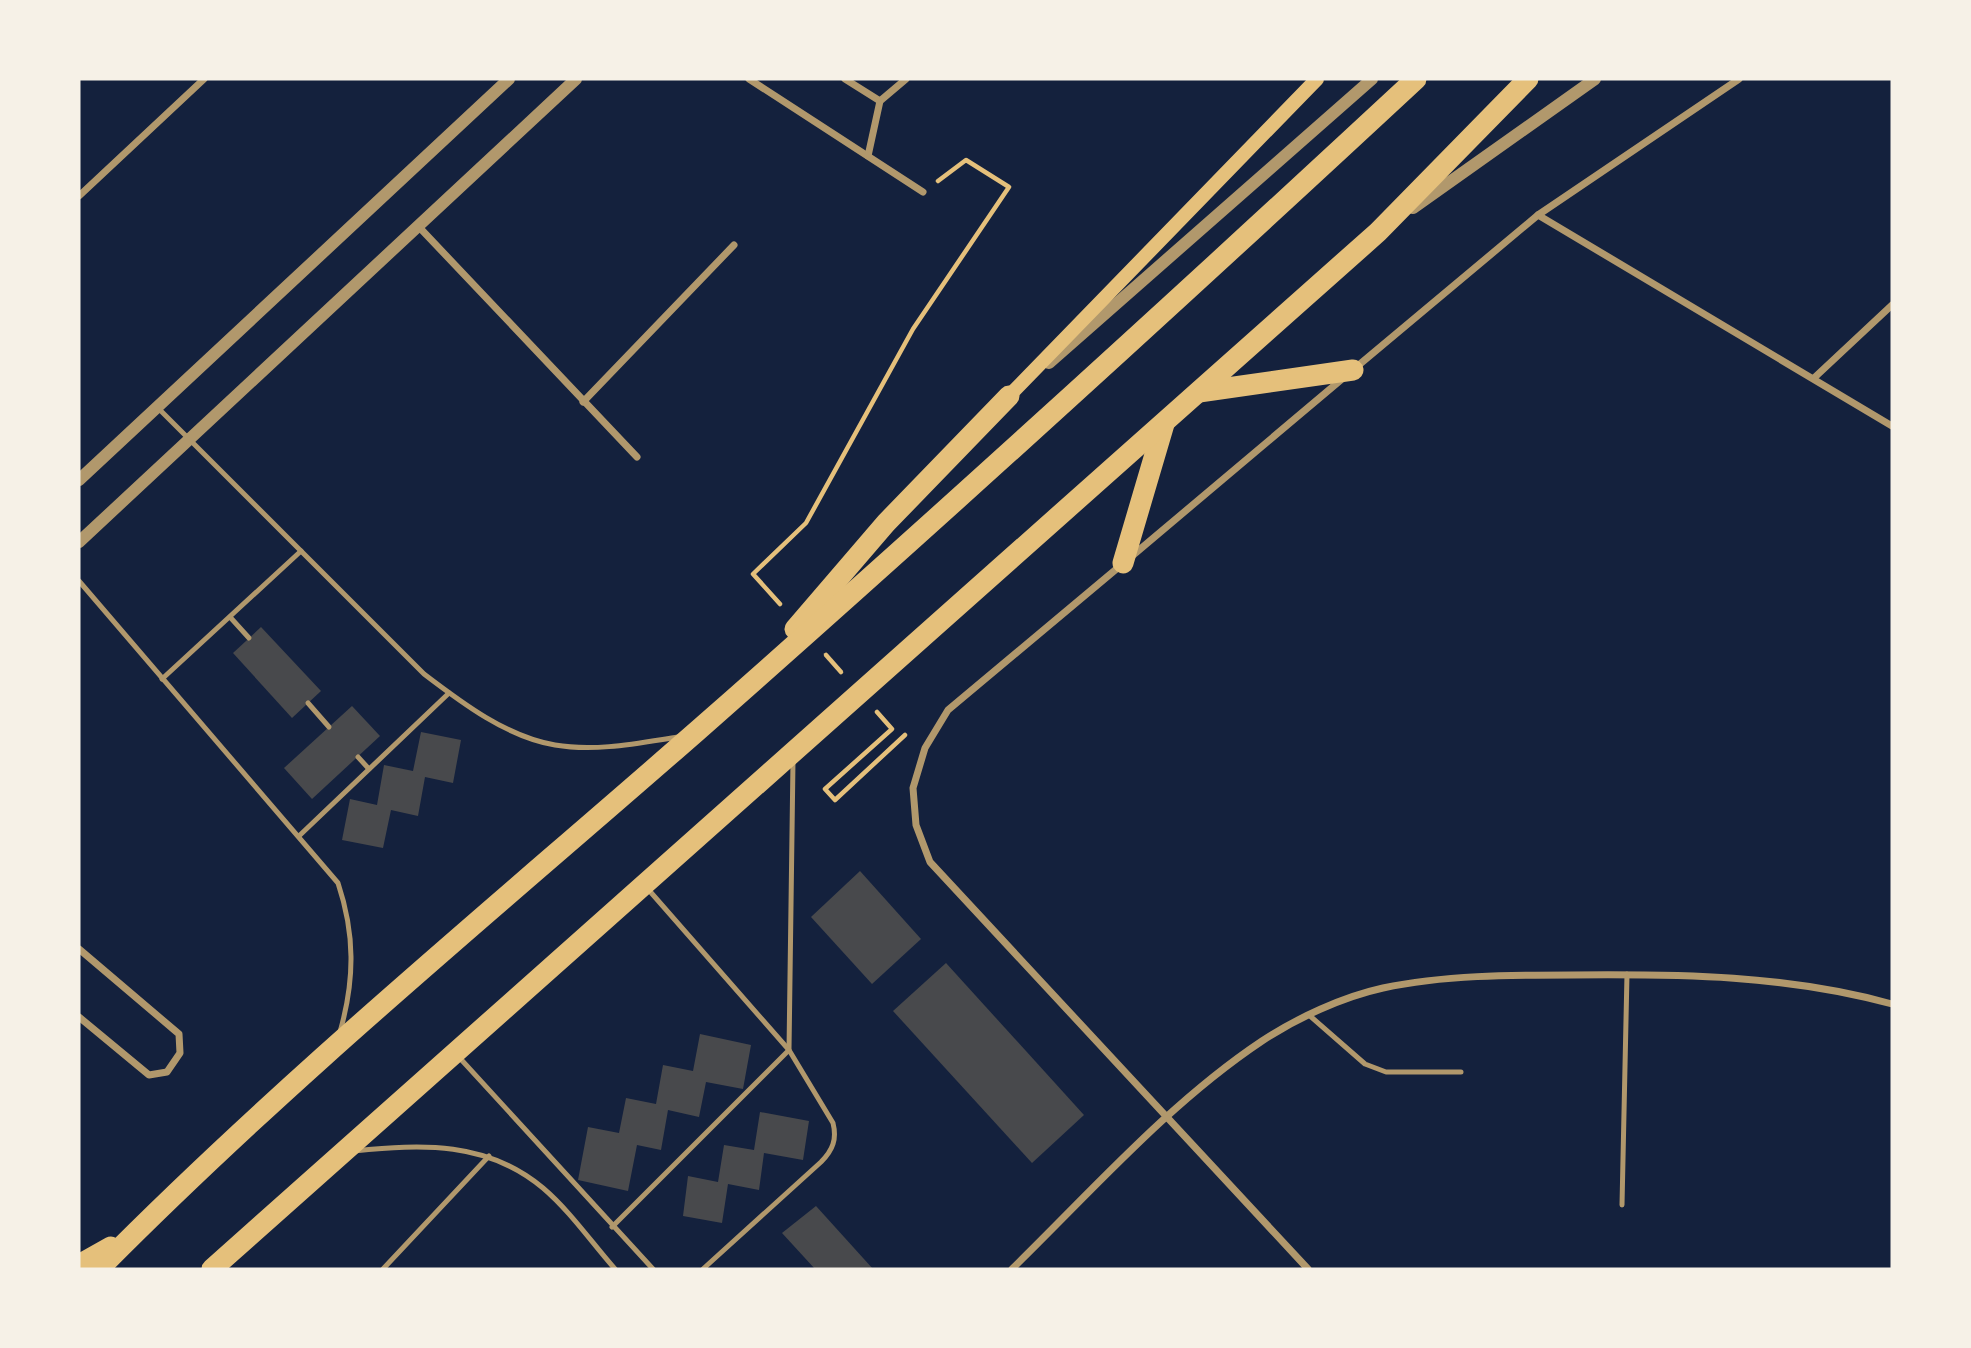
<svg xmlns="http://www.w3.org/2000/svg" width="1971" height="1348" viewBox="0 0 1971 1348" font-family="'DejaVu Sans',sans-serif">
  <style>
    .building { fill: #48494c }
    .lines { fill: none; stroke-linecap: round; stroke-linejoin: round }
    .path { stroke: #e5c07b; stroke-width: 4.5 }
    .service { stroke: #b1986c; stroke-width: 5 }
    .minor { stroke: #b1986c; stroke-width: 7 }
    .tertiary { stroke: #b1986c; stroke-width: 12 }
    .secondary { stroke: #e5c07b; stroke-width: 14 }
    .motorway { stroke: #e5c07b; stroke-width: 21 }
  </style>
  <rect width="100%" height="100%" fill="#14213d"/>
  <g class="building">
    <polygon points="261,627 321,691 292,718 233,653"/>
    <polygon points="352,706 380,736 312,799 284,768"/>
    <polygon points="421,732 461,740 453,783 425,777 418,816 391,810 383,848 342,840 350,799 377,805 384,765 413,771"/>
    <polygon points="860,871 921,939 872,984 811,917"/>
    <polygon points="946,963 1084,1115 1032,1163 893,1011"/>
    <polygon points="700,1034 751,1045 743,1089 706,1082 699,1117 668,1110 661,1150 637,1145 628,1191 578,1180 588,1127 619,1133 626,1098 656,1104 663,1065 693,1071"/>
    <polygon points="760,1112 809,1121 803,1160 764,1153 759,1190 728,1184 722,1223 683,1216 688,1176 718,1182 724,1145 754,1150"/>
    <polygon points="816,1206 873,1269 815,1269 782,1233"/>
  </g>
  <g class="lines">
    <g class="path">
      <polyline points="780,604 753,574 806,523 913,329 1009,187 966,160 938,181"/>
      <polyline points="826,655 841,672"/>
      <polyline points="877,712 892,729 825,789 835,800 905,735"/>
    </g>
    <g class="service">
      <path d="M158,408l266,266c38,29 83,63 131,71 41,7 84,-2 123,-8"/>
      <path d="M79,581l259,302c17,51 17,96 2,149"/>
      <polyline points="230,617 249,638"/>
      <polyline points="162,679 301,551"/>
      <polyline points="308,703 329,727"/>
      <polyline points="358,757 369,769"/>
      <polyline points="299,836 449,693"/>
      <path d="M647,888l142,162 44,73c4,16 0,27 -12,39l-118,107"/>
      <polyline points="1309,1015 1365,1064 1386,1072 1461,1072"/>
      <polyline points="457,1055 653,1269"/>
      <path d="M354,1151c68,-7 133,-10 189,37 27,23 49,55 72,81"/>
      <polyline points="1622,1205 1627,974"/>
      <polyline points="612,1227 789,1050 793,761"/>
      <polyline points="383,1269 489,1156"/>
    </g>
    <g class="minor">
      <polyline points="749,79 923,192"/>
      <polyline points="845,79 880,101"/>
      <polyline points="868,156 880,101 906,79"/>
      <polyline points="79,196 204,79"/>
      <polyline points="1538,215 1892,426"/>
      <polyline points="419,227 637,457"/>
      <polyline points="1354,369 1538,215 1739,79"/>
      <polyline points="1814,378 1892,305"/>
      <polyline points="583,402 734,245"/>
      <polyline points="1132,556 1342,379"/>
      <polyline points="1120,566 948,710 925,748 913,788 916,825 930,862 1308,1269"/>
      <polyline points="79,949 179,1034 180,1053 167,1072 149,1075 79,1017"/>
      <path d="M1012,1269c80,-78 157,-166 250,-228 35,-23 80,-44 121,-53 61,-13 127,-13 189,-13 109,-1 215,0 320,29"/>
    </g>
    <g class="tertiary">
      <polyline points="1413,208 1595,79"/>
      <polyline points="1049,363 1372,79"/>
      <polyline points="79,480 509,79"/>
      <polyline points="79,542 576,79"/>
    </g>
    <polyline class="secondary" points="1009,396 1317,79"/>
    <g class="motorway">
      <polyline points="1199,392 1353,370"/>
      <polyline points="1123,563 1164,424"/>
      <polyline points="795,629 886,523 1009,396"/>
      <polyline points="79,1265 111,1247"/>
      <path d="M99,1269c189,-191 396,-361 597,-537 243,-214 483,-433 720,-653"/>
      <polyline points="212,1269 1378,232 1528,79"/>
    </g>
  </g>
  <rect width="1971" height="1348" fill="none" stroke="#f6f1e7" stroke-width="161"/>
</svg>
